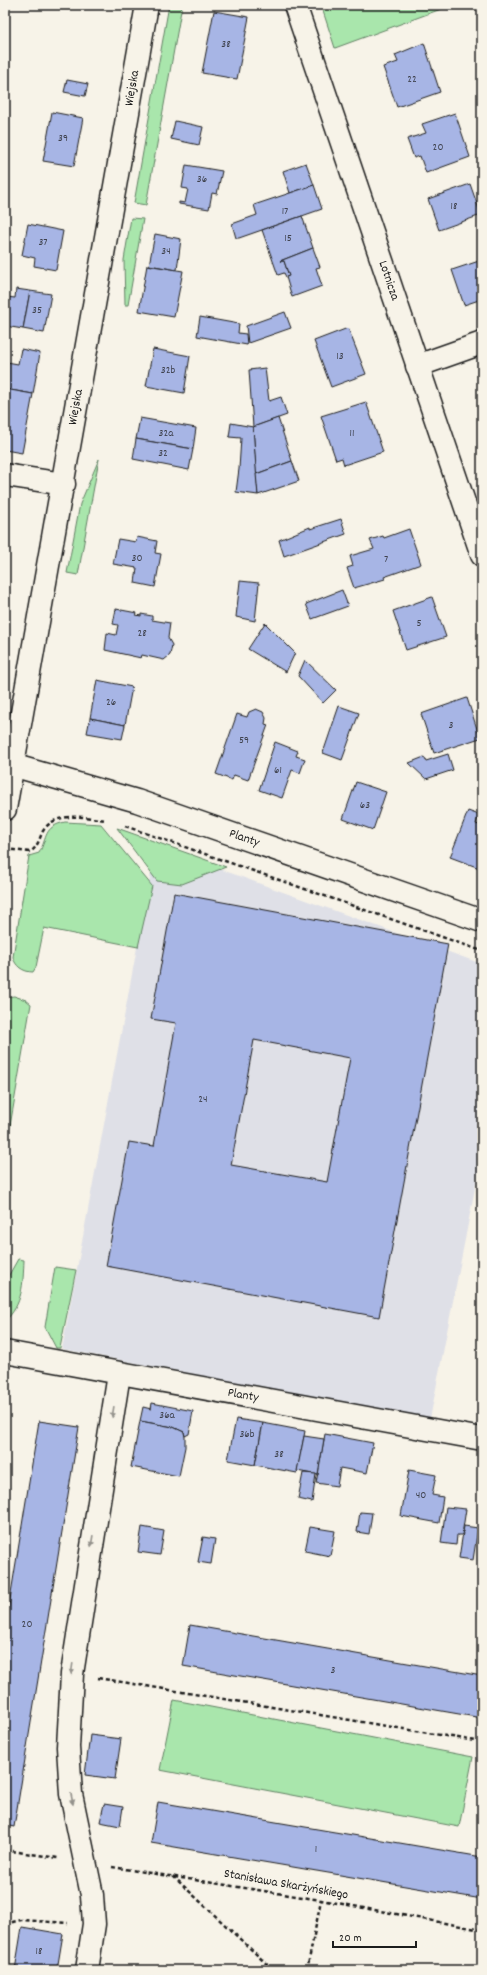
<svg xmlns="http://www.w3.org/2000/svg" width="487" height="1975" viewBox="0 0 487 1975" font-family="Dekko,sans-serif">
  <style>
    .built { fill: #dfe0e7 }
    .grass { fill: #a9e6ac; stroke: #628164 }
    .building { fill: #a7b5e5; stroke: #1c1c1c; fill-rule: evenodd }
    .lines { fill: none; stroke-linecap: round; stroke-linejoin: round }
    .minor-casing { stroke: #1c1c1c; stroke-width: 25 }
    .path { stroke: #1c1c1c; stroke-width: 2.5; stroke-dasharray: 4 3; stroke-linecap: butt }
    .minor { stroke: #f7f3e8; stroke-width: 22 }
    .oneway { fill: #94928c }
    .labels { text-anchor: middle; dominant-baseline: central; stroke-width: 4; stroke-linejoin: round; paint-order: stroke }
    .number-label { font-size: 11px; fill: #3f424e }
    .street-label { font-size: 13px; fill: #1c1c1c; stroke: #f7f3e8 }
  </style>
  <rect width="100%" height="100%" fill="#f7f3e8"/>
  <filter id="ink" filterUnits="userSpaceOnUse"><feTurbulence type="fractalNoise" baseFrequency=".025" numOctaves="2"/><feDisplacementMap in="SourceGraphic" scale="8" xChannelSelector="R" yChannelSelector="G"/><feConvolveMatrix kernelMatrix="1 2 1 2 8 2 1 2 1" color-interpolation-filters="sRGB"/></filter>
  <g filter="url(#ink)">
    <polygon class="built" points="156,846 482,964 482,1152 430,1419 62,1349"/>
    <g class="grass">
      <polygon points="169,5 182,5 146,205 134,203"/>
      <polygon points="321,5 452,5 335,48"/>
      <polygon points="131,218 143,219 128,305 125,305 124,260"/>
      <polygon points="99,459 78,575 67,573 80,504"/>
      <path d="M65,822l36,2 51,62 -14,61 -94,-19 -8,39 -3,5c-10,0 -18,-6 -20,-15l16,-101 10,-3c9,-16 4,-26 26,-31z"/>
      <polygon points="117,828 226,867 182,884 157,881"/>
      <polygon points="14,996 26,1000 31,1004 5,1155 5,1000 6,997"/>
      <path d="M18,1259l6,1c-1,24 -1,44 -19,61v-39z"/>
      <polygon points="55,1267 76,1270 60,1348 56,1348 45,1327"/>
      <polygon points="174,1700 473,1757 459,1827 160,1770"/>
    </g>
    <g class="building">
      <polygon points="214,11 249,17 237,79 202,73"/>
      <polygon points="424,43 440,92 397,107 383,67 398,62 395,55"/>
      <polygon points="67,80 88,84 85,96 64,92"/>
      <polygon points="52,112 83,118 74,166 43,161"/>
      <polygon points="455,113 470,157 426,173 420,156 414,158 407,139 426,133 422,124"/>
      <polygon points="175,121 203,127 199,145 171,139"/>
      <polygon points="306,163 314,185 290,193 283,171"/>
      <polygon points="186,165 222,171 217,194 212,193 209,209 179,204 179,202 185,203 188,189 182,188"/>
      <polygon points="470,184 481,215 439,230 428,199"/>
      <polygon points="314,185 322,209 239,238 236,238 232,224 257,215 254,205"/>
      <polygon points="302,216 313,248 280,261 284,261 289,276 286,277 284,273 278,275 262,230"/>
      <polygon points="28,224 63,231 56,270 34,266 35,258 22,255"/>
      <polygon points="155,234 181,239 177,270 149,265"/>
      <polygon points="313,248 320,267 316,268 322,286 292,297 286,277 289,276 284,261 280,261"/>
      <polygon points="482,260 482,299 464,305 452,270"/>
      <polygon points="147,265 183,271 174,317 139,311"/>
      <polygon points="16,289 30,291 23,329 5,326 6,297 15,298"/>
      <polygon points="30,291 51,294 44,333 23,329"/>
      <polygon points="285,312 291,328 248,343 246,326"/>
      <polygon points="200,317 239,324 238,333 246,334 247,345 197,336"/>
      <polygon points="348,328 366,374 331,387 314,341"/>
      <polygon points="21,349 40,353 33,394 5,389 7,362 18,364"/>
      <polygon points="153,349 190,356 184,393 146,386"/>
      <polygon points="265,368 269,401 281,397 287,415 253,427 249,370"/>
      <polygon points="5,389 33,394 22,453 5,450"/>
      <polygon points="366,402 383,452 344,465 342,458 336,460 321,416"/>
      <polygon points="140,418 196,428 193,449 136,439"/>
      <polygon points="278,418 292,461 256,474 253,427"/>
      <polygon points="231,423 253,427 258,495 236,492 239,469 241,438 229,437"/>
      <polygon points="136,439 193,449 189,470 133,459"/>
      <polygon points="292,461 299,481 258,495 256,474"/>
      <polygon points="341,519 346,534 284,556 279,540 310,527 310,529"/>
      <polygon points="409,529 421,564 384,577 385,579 354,588 347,568 353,566 350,556 374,549 370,540 383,536 384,538"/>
      <polygon points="137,537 157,541 155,553 161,554 155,587 135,583 137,568 113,564 118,539 136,542"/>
      <polygon points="240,581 259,583 255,621 236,617"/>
      <polygon points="342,590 348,606 312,619 306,604"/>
      <polygon points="432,597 446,637 406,650 393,611"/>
      <polygon points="116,609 137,613 136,615 141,616 141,614 152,616 152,620 170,623 168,638 172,645 170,655 164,660 142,655 141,658 105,650 107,633 116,635 118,625 113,624"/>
      <polygon points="265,623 295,653 286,672 248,649"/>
      <polygon points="305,660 336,690 323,703 298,676"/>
      <polygon points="97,680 132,687 125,725 90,718"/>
      <polygon points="467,698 480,738 434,753 421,714"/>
      <polygon points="339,706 359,713 342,760 323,753"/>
      <polygon points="256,709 263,712 266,718 265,724 268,725 248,780 234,775 232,780 216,774 237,714 247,717 249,712"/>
      <polygon points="90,718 125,725 122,739 87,733"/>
      <polygon points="275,742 298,751 296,756 305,759 300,773 292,770 282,798 259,790"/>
      <polygon points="448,754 453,770 426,779 409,763 424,757 426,761"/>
      <polygon points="356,782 386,792 373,830 343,819"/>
      <polygon points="468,811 479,815 476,824 482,826 482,869 450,857"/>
      <path d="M174,893l274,51 -69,373 -273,-51 23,-124 25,4 22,-123 -25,-4zM254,1040l96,18 -23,124 -96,-17z"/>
      <polygon points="152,1403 193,1411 189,1434 185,1436 184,1432 173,1427 140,1421 143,1407 151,1409"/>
      <polygon points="236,1419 263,1423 255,1465 228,1460"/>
      <polygon points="39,1421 79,1427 14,1827 5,1825 5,1630"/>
      <polygon points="140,1421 173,1427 184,1432 185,1437 185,1447 179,1476 131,1467"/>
      <polygon points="263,1423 305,1431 297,1473 255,1465"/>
      <polygon points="325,1434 373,1443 367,1473 340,1468 337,1486 316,1483"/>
      <polygon points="304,1436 324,1439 318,1475 297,1471"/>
      <polygon points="409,1470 436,1475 432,1495 443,1497 439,1523 401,1516"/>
      <polygon points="303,1473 316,1474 312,1502 298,1499"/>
      <polygon points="446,1507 466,1509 462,1535 457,1535 456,1545 441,1543"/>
      <polygon points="360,1512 372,1513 369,1534 357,1532"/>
      <polygon points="464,1526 478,1528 473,1560 459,1558"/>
      <polygon points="142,1527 164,1531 160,1555 138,1552"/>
      <polygon points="310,1527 335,1531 330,1556 305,1551"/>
      <polygon points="203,1537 215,1539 211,1564 198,1562"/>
      <polygon points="190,1625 482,1676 482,1718 183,1666"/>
      <polygon points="90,1735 121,1739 115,1779 85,1775"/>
      <polygon points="158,1802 482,1857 482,1899 151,1843"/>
      <polygon points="104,1804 123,1807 120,1826 100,1822"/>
      <polygon points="22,1927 63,1934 57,1970 15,1970"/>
    </g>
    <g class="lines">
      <g class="minor-casing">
        <g id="minor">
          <path id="s1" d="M295,5l187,550"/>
          <polyline points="417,366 482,343"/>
          <polyline points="5,475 64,484"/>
          <path id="s2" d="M5,763l132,38 345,120"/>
          <path id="s3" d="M5,809l142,-804"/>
          <path id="s4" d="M5,1352l477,87"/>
          <polyline points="87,1970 94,1924 92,1895 71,1794 68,1747 72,1674 119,1374"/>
        </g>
      </g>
      <g class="path">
        <polyline points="125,826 482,951"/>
        <path d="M5,849l25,3c8,-5 9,-13 13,-21 12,-20 43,-14 62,-11"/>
        <polyline points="98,1678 482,1742"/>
        <polyline points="5,1850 58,1858"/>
        <polyline points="112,1867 321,1900 482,1930"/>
        <polyline points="173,1876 273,1970"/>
        <polyline points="5,1924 21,1920 68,1923"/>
        <polyline points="307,1970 321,1900"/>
      </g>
      <use href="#minor" class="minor"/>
    </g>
    <defs><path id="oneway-solid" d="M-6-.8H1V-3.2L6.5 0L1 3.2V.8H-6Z"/></defs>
    <g class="oneway">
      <use href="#oneway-solid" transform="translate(113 1412) rotate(99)"/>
      <use href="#oneway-solid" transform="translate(92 1541) rotate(99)"/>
      <use href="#oneway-solid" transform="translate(72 1669) rotate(98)"/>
      <use href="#oneway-solid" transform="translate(72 1799) rotate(79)"/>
    </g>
  </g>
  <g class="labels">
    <g class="number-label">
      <text x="226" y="45">38</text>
      <text x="412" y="80">22</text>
      <text x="63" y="139">39</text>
      <text x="438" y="148">20</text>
      <text x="202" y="180">36</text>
      <text x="454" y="207">18</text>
      <text x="285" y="212">17</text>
      <text x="288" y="239">15</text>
      <text x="43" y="243">37</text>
      <text x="166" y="252">34</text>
      <text x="37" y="311">35</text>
      <text x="340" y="357">13</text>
      <text x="168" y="371">32b</text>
      <text x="166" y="434">32a</text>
      <text x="352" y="434">11</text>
      <text x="163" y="454">32</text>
      <text x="137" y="559">30</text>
      <text x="386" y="560">7</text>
      <text x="419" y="624">5</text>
      <text x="142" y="634">28</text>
      <text x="111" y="703">26</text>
      <text x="451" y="726">3</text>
      <text x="244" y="741">59</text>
      <text x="278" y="771">61</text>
      <text x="365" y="806">63</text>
      <text x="203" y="1100">24</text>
      <text x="167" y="1416">36a</text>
      <text x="247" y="1435">36b</text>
      <text x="279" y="1455">38</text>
      <text x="421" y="1496">40</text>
      <text x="27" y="1625">20</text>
      <text x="333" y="1671">3</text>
      <text x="316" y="1850">1</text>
      <text x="39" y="1952">18</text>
    </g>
    <g class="street-label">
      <text stroke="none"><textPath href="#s3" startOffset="732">Wiejska</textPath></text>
      <text stroke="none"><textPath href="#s1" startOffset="291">Lotnicza</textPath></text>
      <text stroke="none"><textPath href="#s3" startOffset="408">Wiejska</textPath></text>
      <text stroke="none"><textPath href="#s2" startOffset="251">Planty</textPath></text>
      <text stroke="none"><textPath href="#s4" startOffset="242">Planty</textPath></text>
      <text transform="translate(286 1885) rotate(10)">Stanisława Skarżyńskiego</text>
    </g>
  </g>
  <rect width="487" height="1975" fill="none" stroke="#f7f3e8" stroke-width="20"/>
  <rect x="10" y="10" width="467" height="1955" fill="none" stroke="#1c1c1c" stroke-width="1.5" filter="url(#ink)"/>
  <path d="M333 1941v6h83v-6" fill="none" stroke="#1c1c1c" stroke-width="2"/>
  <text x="339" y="1941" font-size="12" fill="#1c1c1c" stroke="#f7f3e8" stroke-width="3" paint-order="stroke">20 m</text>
</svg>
